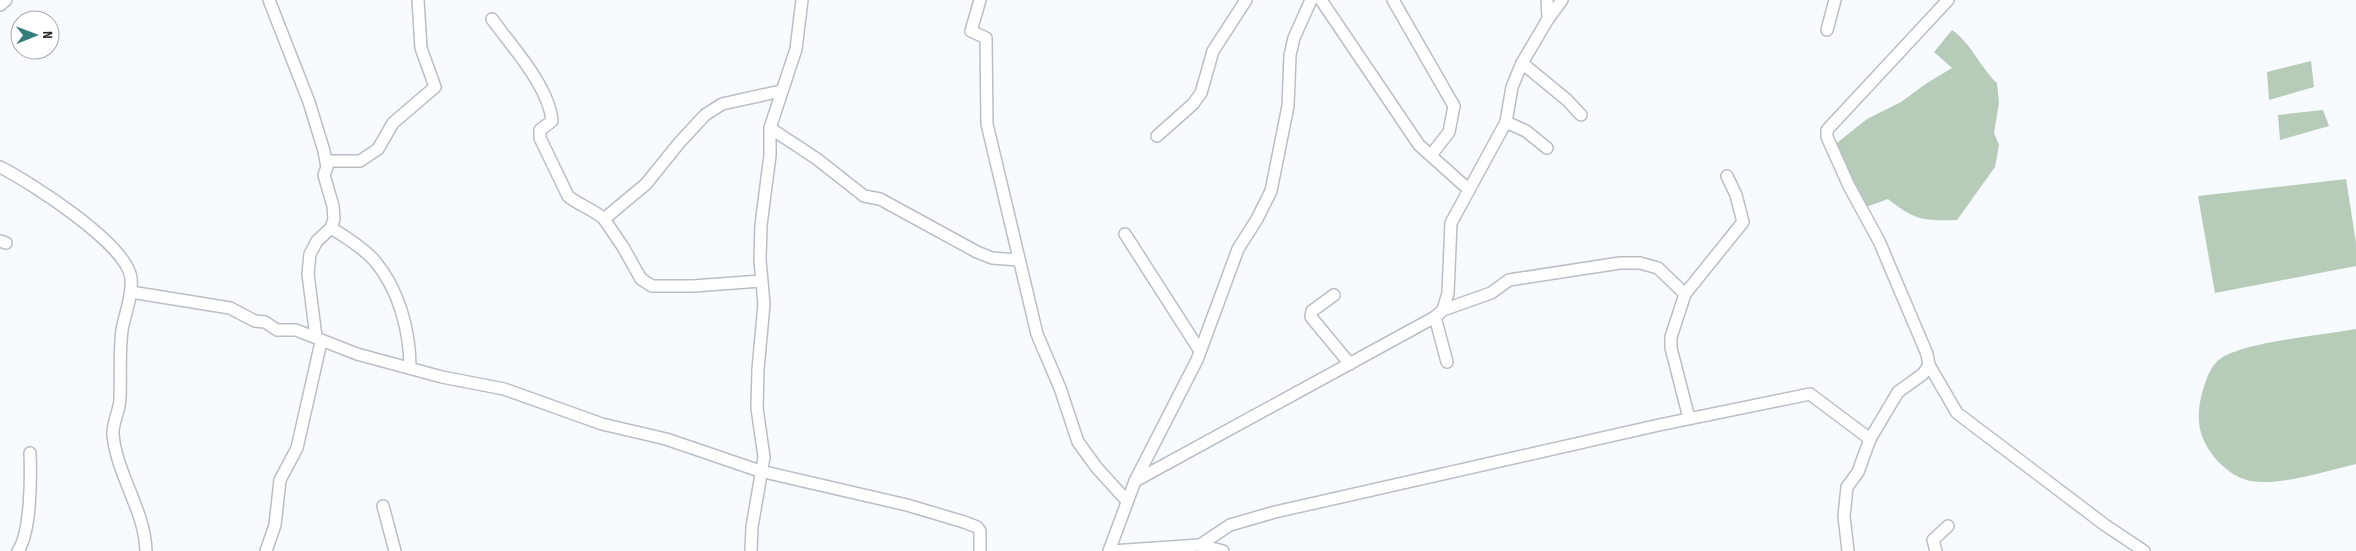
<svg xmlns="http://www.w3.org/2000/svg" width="2356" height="551" viewBox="0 0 2356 551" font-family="'Sofia Sans Condensed',sans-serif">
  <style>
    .green { fill: #b6ccb8 }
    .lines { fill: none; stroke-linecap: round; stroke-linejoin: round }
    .street-casing { stroke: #babfc5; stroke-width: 14 }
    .street { stroke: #fff; stroke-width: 11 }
  </style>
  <rect width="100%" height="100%" fill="#f7fafe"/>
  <g class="green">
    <path d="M1952,30c19,13 28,37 45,53l2,20 -5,30 5,12 -4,22 -38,53c-34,1 -43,0 -69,-21l-33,12 -27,-61 39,-31 34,-17 26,-19 25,-15 -18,-16z"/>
    <polygon points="2311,61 2314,87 2269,100 2267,72"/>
    <polygon points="2323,110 2329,126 2280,140 2278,115"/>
    <polygon points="2346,179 2356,243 2356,266 2215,293 2198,196"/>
    <path d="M2356,329v135c-31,7 -74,22 -105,17 -23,-4 -46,-29 -51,-52 -3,-15 0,-33 6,-48 2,-7 7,-17 14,-22 23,-17 104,-24 136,-30z"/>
  </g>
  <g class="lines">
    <g class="street-casing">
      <g id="street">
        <polyline points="269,0 309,102 324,151 327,167 324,175 333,206 334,219 331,228 317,241 310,254 308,274 316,337"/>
        <polyline points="980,0 971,31 986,38 987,124 1037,334 1060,388 1078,442 1097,468 1127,501"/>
        <polyline points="1321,0 1419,145 1468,189"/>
        <polyline points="1393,0 1454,106 1449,132 1431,155"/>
        <polyline points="0,5 6,0"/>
        <path d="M492,19c20,28 57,67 60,102l-12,9v8l28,58c12,10 25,13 36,23l42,-35 33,-41 26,-28 17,-11 59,-13"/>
        <polyline points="1548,19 1562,0"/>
        <polyline points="1827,30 1835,0"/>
        <polyline points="1522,63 1567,100 1581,115"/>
        <polyline points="1506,122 1526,131 1547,148"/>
        <polyline points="770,128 817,159 864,196 880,199 977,252 992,258 1019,260"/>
        <polyline points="1157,136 1193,104 1201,93 1213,51 1246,0"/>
        <polyline points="326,161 360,161 378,149 393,123 435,87 421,48 418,0"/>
        <path d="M0,167c30,15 127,77 131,111 2,17 -6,35 -9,52 -3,23 -1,45 -2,68 0,13 -8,24 -7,37 4,40 32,76 33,116"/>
        <polyline points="604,219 623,247 641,279 652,286 693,286 761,281"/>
        <path d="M331,228c15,9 31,19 43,32 25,29 36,71 36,108"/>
        <polyline points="1125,234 1200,351"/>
        <polyline points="0,241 6,243"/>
        <polyline points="131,292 230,308 255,321 265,322 277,330 296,330 357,354 442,377 504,389 602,424 666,439 760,471 907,505 964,522 977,527 980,531 980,551"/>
        <polyline points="1334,295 1312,311 1311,317 1350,364"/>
        <polyline points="1443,310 1491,293 1509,280 1620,263 1640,263 1658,268 1685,294"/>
        <polyline points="1435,317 1447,362"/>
        <polyline points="1929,365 1957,413 2105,525 2144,551"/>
        <polyline points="1689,418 1671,348 1671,337 1685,294 1743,222 1736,195 1727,176"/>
        <polyline points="1135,481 1435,317 1443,310 1448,293 1451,223 1506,122 1512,87 1522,63 1548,19 1547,0"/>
        <polyline points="383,506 395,551"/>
        <polyline points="1200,545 1230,525 1275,512 1659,425 1810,394 1870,439"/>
        <path d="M18,551c13,-19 13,-74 12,-98"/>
        <polyline points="266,551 275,525 280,480 297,448 321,342"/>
        <polyline points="751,551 752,527 764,457 757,408 758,369 764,304 760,260 761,225 770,155 770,128 796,49 802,0"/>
        <polyline points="1109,551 1135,481 1197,360 1238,249 1257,219 1271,191 1288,106 1290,55 1294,38 1311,0"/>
        <polyline points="1111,551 1200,545 1223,551"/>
        <polyline points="1848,551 1844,516 1847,487 1858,472 1870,439 1898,392 1923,374 1929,365 1927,354 1879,241 1849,186 1827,137 1827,130 1948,0"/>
        <polyline points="1936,551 1933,540 1948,526"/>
      </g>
    </g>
    <use href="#street" class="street"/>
  </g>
  <g transform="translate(35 35) rotate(89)"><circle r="24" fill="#ffffff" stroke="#a7a8a9"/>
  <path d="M0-4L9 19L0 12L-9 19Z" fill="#357e7e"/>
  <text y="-8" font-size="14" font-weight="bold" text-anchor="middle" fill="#242528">N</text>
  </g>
</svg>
